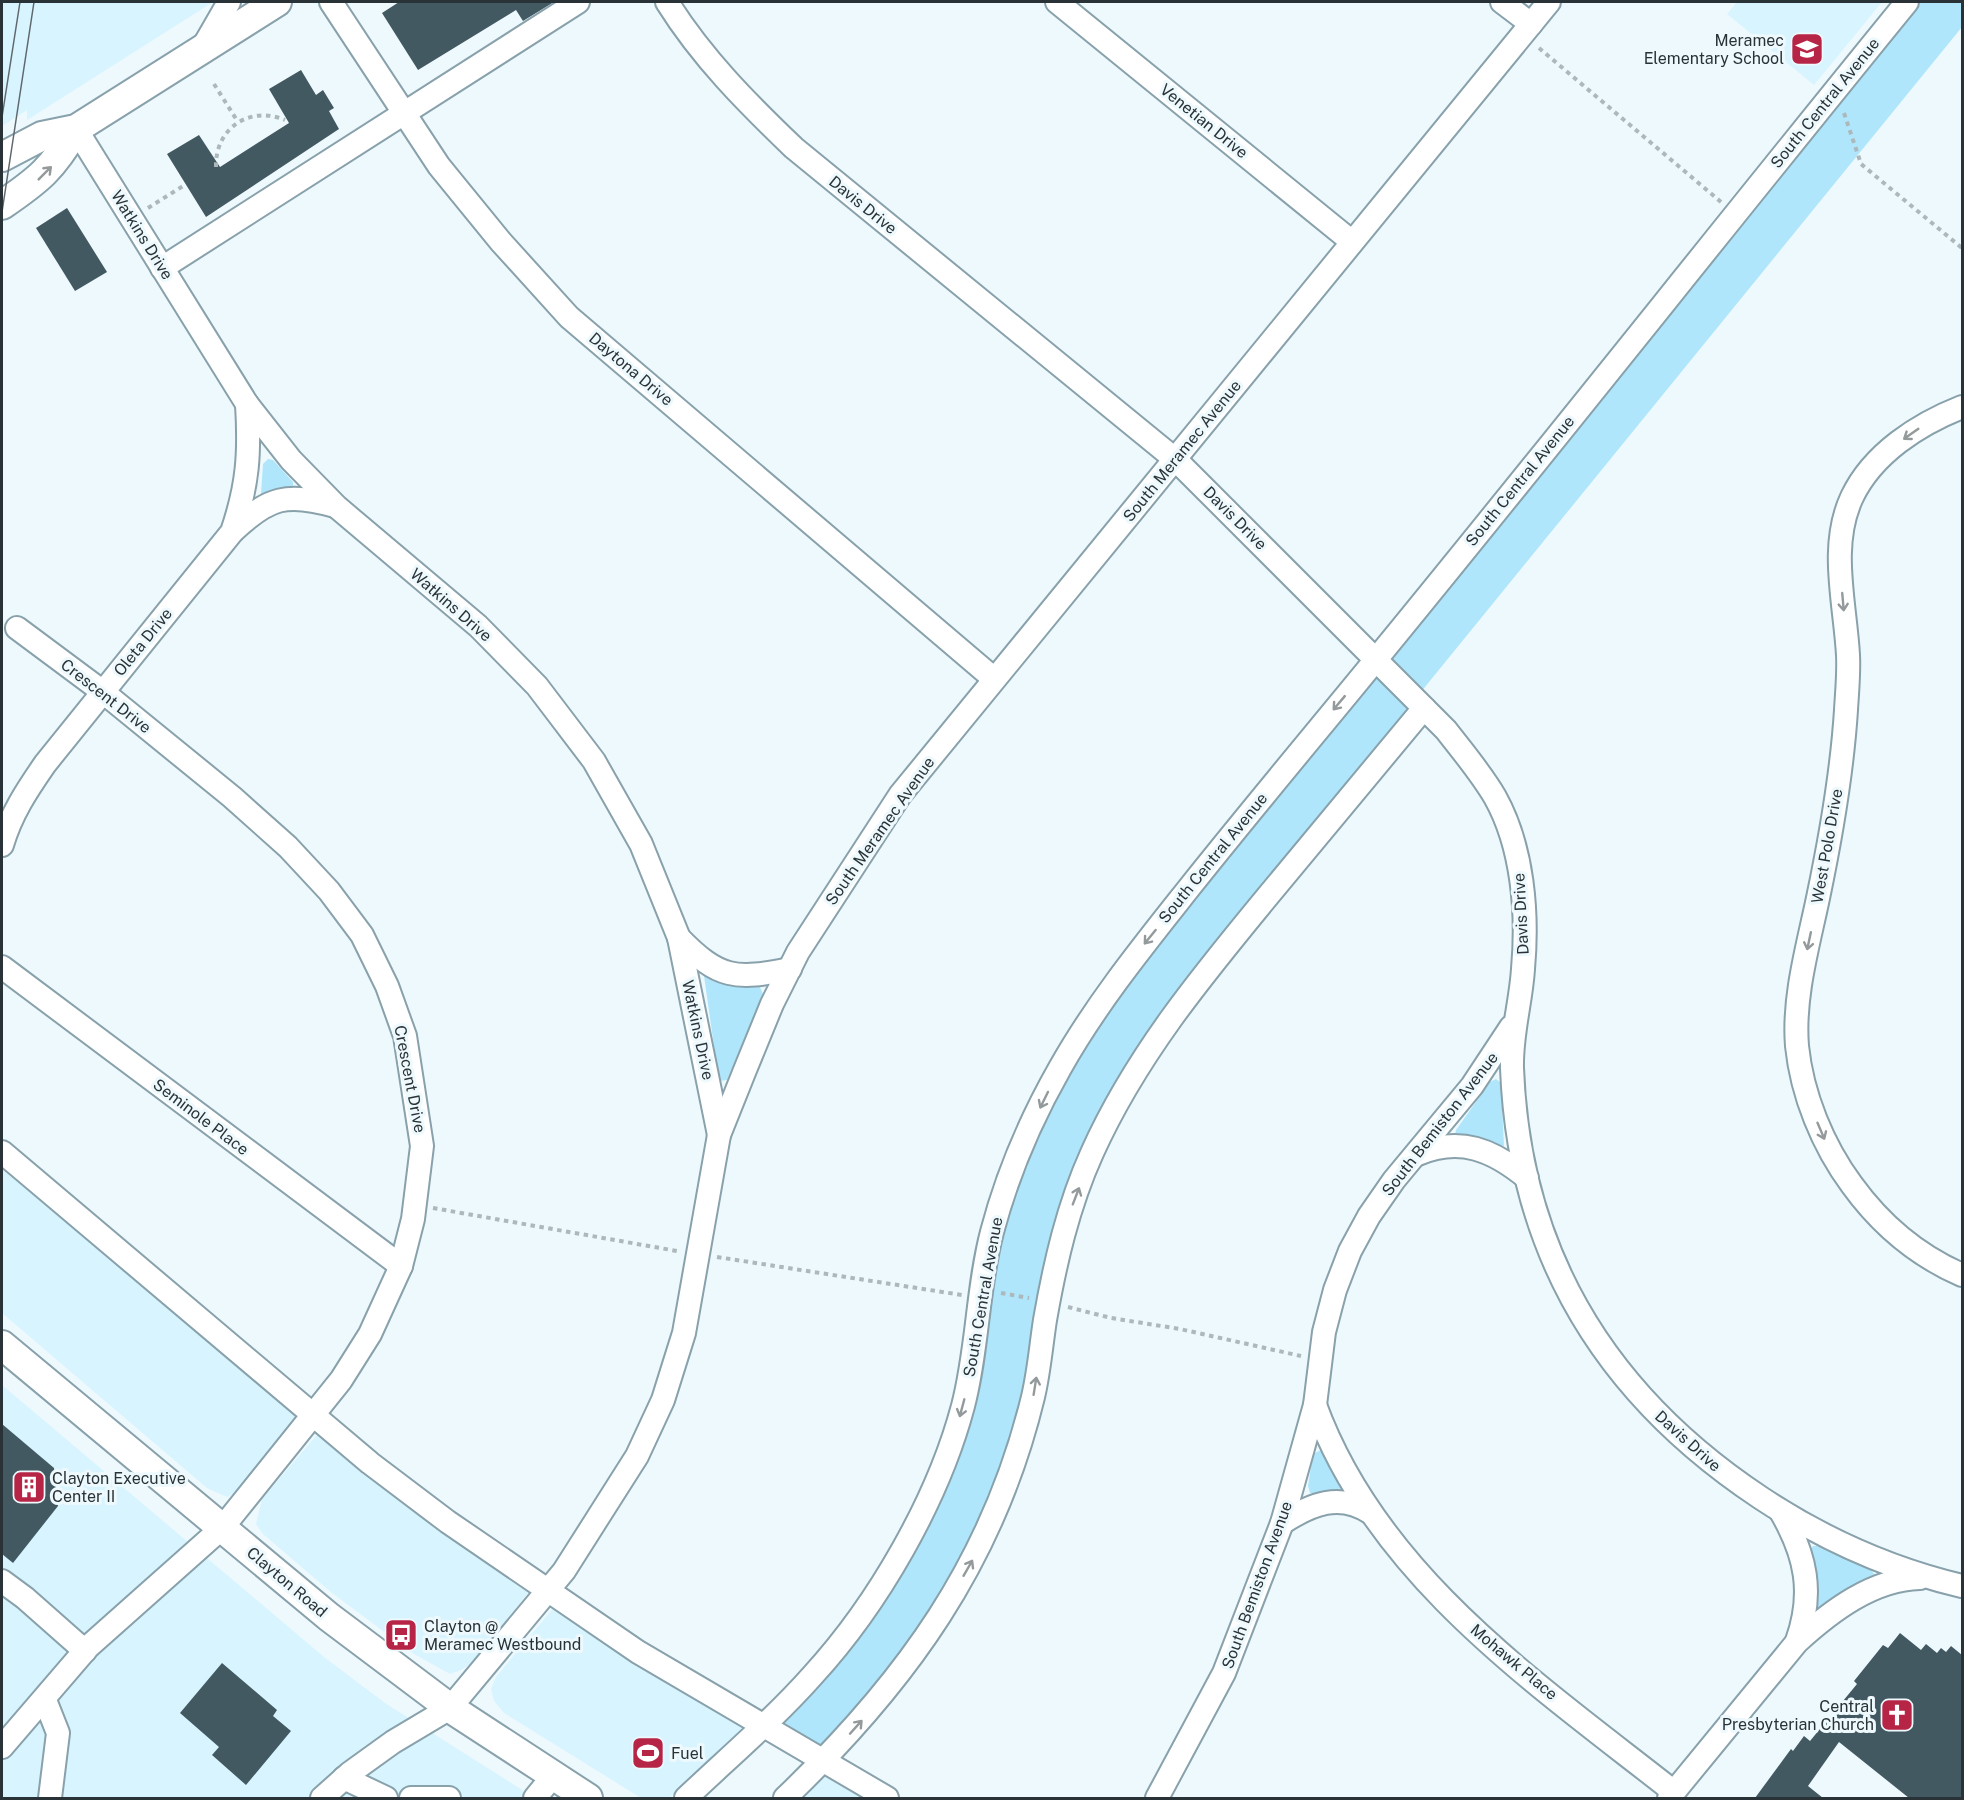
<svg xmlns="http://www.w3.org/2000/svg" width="1964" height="1800" viewBox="0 0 1964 1800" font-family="'Public Sans',sans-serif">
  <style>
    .built { fill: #d8f4ff }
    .green { fill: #afe6fb }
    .building { fill: #425962 }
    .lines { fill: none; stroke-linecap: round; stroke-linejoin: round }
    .minor-casing { stroke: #88a1ab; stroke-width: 26 }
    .major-casing { stroke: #88a1ab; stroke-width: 32 }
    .path { stroke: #adb8bc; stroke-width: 4; stroke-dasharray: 4.5 4.5; stroke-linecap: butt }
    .minor { stroke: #fff; stroke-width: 22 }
    .major { stroke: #fff; stroke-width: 28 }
    .tram { stroke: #5f696d; stroke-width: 1.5 }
    .oneway { stroke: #94999b }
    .labels { text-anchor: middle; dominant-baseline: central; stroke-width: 6; stroke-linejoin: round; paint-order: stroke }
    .poi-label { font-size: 16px; fill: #293337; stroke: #eef9fd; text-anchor: start }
    .street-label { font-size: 16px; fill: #293337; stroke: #eef9fd }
  </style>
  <rect width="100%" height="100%" fill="#eef9fd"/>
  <g class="built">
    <polygon points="2,2 213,2 27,120 27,110 2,126"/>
    <polygon points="1737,2 1882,2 1814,85 1727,14"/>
    <polygon points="2,1160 301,1413 235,1493 227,1497 207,1488 2,1313"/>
    <polygon points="2,1385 324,1657 385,1703 535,1798 2,1798"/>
    <polygon points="321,1430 531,1589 474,1661 461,1670 450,1674 414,1654 332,1593 263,1534 256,1524 262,1499"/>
    <polygon points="556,1605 747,1726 669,1798 641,1798 504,1713 494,1701 491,1689 496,1677"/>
    <polygon points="830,1770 875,1798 800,1798"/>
  </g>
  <g class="green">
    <polygon points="1907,2 1962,2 1962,27 1416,698 1424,708 1210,966 1092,1153 976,1555 825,1760 762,1725 852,1629 943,1462 992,1232 1091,1019"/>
    <polygon points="268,459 273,460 293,482 293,489 263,496 261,494 263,464"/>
    <polygon points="704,976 759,985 763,994 727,1080 719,1081"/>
    <polygon points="1496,1079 1501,1083 1504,1146 1455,1136 1456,1130 1490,1082"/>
    <polygon points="1323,1449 1344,1486 1341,1493 1310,1493 1308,1486 1313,1454"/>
    <polygon points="1813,1546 1817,1546 1871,1570 1876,1576 1870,1581 1848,1589 1818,1611 1811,1549"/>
  </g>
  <g class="building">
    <polygon points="399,2 554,2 523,21 516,10 418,70 382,13"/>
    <polygon points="301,70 316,95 323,90 334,108 329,111 339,129 206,217 167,154 199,135 220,167 289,123 269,89"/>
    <polygon points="67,208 107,272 75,291 36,228"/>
    <polygon points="2,1424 54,1468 58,1506 13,1563 2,1554"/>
    <polygon points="1900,1633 1921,1650 1926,1644 1937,1653 1941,1648 1946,1652 1951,1646 1962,1655 1962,1798 1909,1798 1839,1742 1808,1786 1823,1798 1755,1798 1791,1749 1793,1751 1804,1736 1810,1741 1857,1684 1854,1681 1883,1645 1888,1648"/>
    <polygon points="222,1663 277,1710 273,1716 291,1731 246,1785 212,1755 219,1747 180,1713"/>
  </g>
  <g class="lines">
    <g class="minor-casing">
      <g id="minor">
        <polyline points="331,2 439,166 501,242 569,317 993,678"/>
        <path d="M667,2c35,56 80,101 127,146l382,312 270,270c17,22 35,43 49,67 28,50 33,116 28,172 -2,33 -12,65 -11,99 7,187 95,328 249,430 62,41 129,71 201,88"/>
        <polyline points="1057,2 1351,241"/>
        <polyline points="1502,2 1531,24"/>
        <polyline points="203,47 229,2"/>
        <polyline points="76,129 247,404 291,460 337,507 478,626 537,686 594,761 641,844 679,938 719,1135"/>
        <polyline points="162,268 578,2"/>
        <path d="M1962,407c-43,17 -89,46 -110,90 -23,49 -7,105 -4,158 1,18 -1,37 -2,55 -4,63 -15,126 -28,188 -10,48 -25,99 -21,148 5,49 26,100 55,139 29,40 64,70 110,90"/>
        <path d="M233,531c36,-34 54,-39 102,-25"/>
        <path d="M2,845c9,-31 25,-55 43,-81l187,-232c16,-47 18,-79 15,-128"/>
        <path d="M679,938c40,41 56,42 111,31"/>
        <polyline points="2,967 401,1266"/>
        <polyline points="2,1152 370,1463 448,1522 638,1652 887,1798"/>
        <path d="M1418,1154c42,-18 75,-4 109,24"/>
        <path d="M1315,1405c62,171 222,279 359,387"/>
        <path d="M1781,1512c25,43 33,81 16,129"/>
        <path d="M1282,1523c29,-19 58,-31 89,-10"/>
        <polyline points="2,1581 25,1598 85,1651"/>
        <polyline points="45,1700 58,1733 50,1798"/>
        <polyline points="2,1747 88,1647 223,1527 341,1380 370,1334 401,1266 413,1219 422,1146 405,1036 387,986 362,935 329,891 288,847 232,797 103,692 17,628"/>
        <polyline points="344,1778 386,1798"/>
        <polyline points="322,1798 350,1773 393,1742 450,1708 564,1571 637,1456 663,1400 684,1333 719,1135 745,1070 772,1004 798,952 900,795 1549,2"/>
        <polyline points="411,1798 449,1798"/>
        <polyline points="535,1798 553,1776"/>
        <path d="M686,1798c42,-40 88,-79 127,-123 65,-71 125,-175 150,-269 15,-57 14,-117 29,-174 15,-57 39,-113 68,-164 36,-64 83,-122 129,-180 62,-78 126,-154 189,-231 178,-217 352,-438 529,-655"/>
        <path d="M785,1798c121,-116 208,-236 248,-401 6,-25 8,-51 12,-77 10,-57 23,-114 47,-167 43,-96 109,-176 175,-256 53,-63 105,-126 157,-189"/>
        <polyline points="1157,1798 1224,1673 1282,1523 1315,1405 1324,1332 1335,1290 1350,1251 1369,1216 1394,1180 1472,1086 1511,1027"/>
        <path d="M1669,1798l128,-156c34,-31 76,-63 123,-64"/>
      </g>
    </g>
    <g class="major-casing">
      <g id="major">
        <polyline points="2,157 42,136 76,129 277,2"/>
        <path d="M2,205c38,-26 50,-36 74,-76"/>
        <polyline points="2,1345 329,1617 450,1708 588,1798"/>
      </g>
    </g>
    <g class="path">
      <polyline points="1539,48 1721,202"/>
      <polyline points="214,84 238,122"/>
      <polyline points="1844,113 1861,164 1962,248"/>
      <path d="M216,167c-1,-39 34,-62 69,-47"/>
      <polyline points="148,208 183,186"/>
      <polyline points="433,1208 677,1251"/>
      <polyline points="717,1257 962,1295"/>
      <polyline points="1001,1293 1029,1298"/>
      <polyline points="1068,1307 1111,1318 1180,1329 1301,1356"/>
    </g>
    <use href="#minor" class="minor"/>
    <use href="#major" class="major"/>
    <g class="tram">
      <polyline points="2,117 20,2"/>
      <polyline points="2,212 34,2"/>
    </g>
  </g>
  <defs><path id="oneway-shaft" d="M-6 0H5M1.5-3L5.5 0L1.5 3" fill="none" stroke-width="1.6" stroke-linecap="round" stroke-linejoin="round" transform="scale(1.5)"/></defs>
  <g class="oneway">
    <use href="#oneway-shaft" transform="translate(45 173) rotate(-45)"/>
    <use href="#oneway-shaft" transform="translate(1911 434) rotate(145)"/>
    <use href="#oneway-shaft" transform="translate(1843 602) rotate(85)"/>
    <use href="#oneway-shaft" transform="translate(1339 703) rotate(130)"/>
    <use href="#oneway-shaft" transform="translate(1150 937) rotate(129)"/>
    <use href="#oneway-shaft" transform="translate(1809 941) rotate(102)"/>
    <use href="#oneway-shaft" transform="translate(1044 1100) rotate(116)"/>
    <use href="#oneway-shaft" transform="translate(1821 1131) rotate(67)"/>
    <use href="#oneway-shaft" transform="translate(1076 1196) rotate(-69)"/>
    <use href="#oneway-shaft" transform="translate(1035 1386) rotate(-81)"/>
    <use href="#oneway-shaft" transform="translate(962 1408) rotate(105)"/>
    <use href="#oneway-shaft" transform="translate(968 1568) rotate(-60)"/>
    <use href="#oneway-shaft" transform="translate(856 1727) rotate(-48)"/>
  </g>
  <defs>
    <g id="school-square" transform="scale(1.725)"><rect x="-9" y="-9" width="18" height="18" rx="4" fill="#b72546" stroke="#eef9fd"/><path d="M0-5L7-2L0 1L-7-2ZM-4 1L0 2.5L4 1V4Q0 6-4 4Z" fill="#fff"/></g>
    <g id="building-square" transform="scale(1.725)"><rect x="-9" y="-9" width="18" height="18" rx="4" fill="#b72546" stroke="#eef9fd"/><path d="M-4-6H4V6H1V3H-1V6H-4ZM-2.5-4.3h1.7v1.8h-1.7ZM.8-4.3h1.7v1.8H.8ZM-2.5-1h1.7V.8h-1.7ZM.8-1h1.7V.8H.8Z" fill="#fff"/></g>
    <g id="bus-square" transform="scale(1.725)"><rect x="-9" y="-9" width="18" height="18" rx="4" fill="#b72546" stroke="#eef9fd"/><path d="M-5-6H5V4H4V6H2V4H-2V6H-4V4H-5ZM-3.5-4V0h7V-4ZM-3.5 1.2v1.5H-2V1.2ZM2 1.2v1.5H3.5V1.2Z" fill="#fff"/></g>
    <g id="church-square" transform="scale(1.725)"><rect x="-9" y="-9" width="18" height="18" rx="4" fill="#b72546" stroke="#eef9fd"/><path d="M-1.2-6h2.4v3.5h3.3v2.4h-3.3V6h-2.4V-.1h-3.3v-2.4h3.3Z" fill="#fff"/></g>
    <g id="stadium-square" transform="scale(1.725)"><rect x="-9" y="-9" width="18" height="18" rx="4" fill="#b72546" stroke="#eef9fd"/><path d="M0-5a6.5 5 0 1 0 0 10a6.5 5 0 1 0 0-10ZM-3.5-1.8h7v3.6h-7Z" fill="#fff"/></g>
  </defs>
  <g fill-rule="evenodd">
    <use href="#school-square" x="1807" y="49"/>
    <use href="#building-square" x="29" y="1487"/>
    <use href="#bus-square" x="401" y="1635"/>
    <use href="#church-square" x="1897" y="1715"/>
    <use href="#stadium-square" x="648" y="1753"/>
  </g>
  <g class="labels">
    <g class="poi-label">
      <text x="1784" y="40" text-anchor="end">Meramec<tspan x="1784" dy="18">Elementary School</tspan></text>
      <text x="52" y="1478">Clayton Executive<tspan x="52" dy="18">Center II</tspan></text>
      <text x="424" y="1626">Clayton @<tspan x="424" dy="18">Meramec Westbound</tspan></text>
      <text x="1874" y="1706" text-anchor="end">Central<tspan x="1874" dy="18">Presbyterian Church</tspan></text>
      <text x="671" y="1753">Fuel</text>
    </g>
    <g class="street-label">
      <text transform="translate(1825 103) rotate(-51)">South Central Avenue</text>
      <text transform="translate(1204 121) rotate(39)">Venetian Drive</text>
      <text transform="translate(863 205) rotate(39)">Davis Drive</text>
      <text transform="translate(142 235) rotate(58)">Watkins Drive</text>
      <text transform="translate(631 369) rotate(40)">Daytona Drive</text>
      <text transform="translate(1182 451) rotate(-51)">South Meramec Avenue</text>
      <text transform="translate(1520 481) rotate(-51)">South Central Avenue</text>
      <text transform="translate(1235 518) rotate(45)">Davis Drive</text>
      <text transform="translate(451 605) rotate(41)">Watkins Drive</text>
      <text transform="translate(143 642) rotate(-51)">Oleta Drive</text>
      <text transform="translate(106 696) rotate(38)">Crescent Drive</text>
      <text transform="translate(880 831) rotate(-55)">South Meramec Avenue</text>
      <text transform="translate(1827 846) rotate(-80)">West Polo Drive</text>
      <text transform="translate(1213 858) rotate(-51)">South Central Avenue</text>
      <text transform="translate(1521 914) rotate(-93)">Davis Drive</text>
      <text transform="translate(698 1030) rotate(78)">Watkins Drive</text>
      <text transform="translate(410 1079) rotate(79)">Crescent Drive</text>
      <text transform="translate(201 1117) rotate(37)">Seminole Place</text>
      <text transform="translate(1440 1124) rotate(-52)">South Bemiston Avenue</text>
      <text transform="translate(983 1297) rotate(-80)">South Central Avenue</text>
      <text transform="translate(1688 1441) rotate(42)">Davis Drive</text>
      <text transform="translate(287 1582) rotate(40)">Clayton Road</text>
      <text transform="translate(1257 1585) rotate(-70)">South Bemiston Avenue</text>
      <text transform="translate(1514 1662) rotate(40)">Mohawk Place</text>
    </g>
  </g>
  <rect width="1964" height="1800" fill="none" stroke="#293337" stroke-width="6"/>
</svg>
